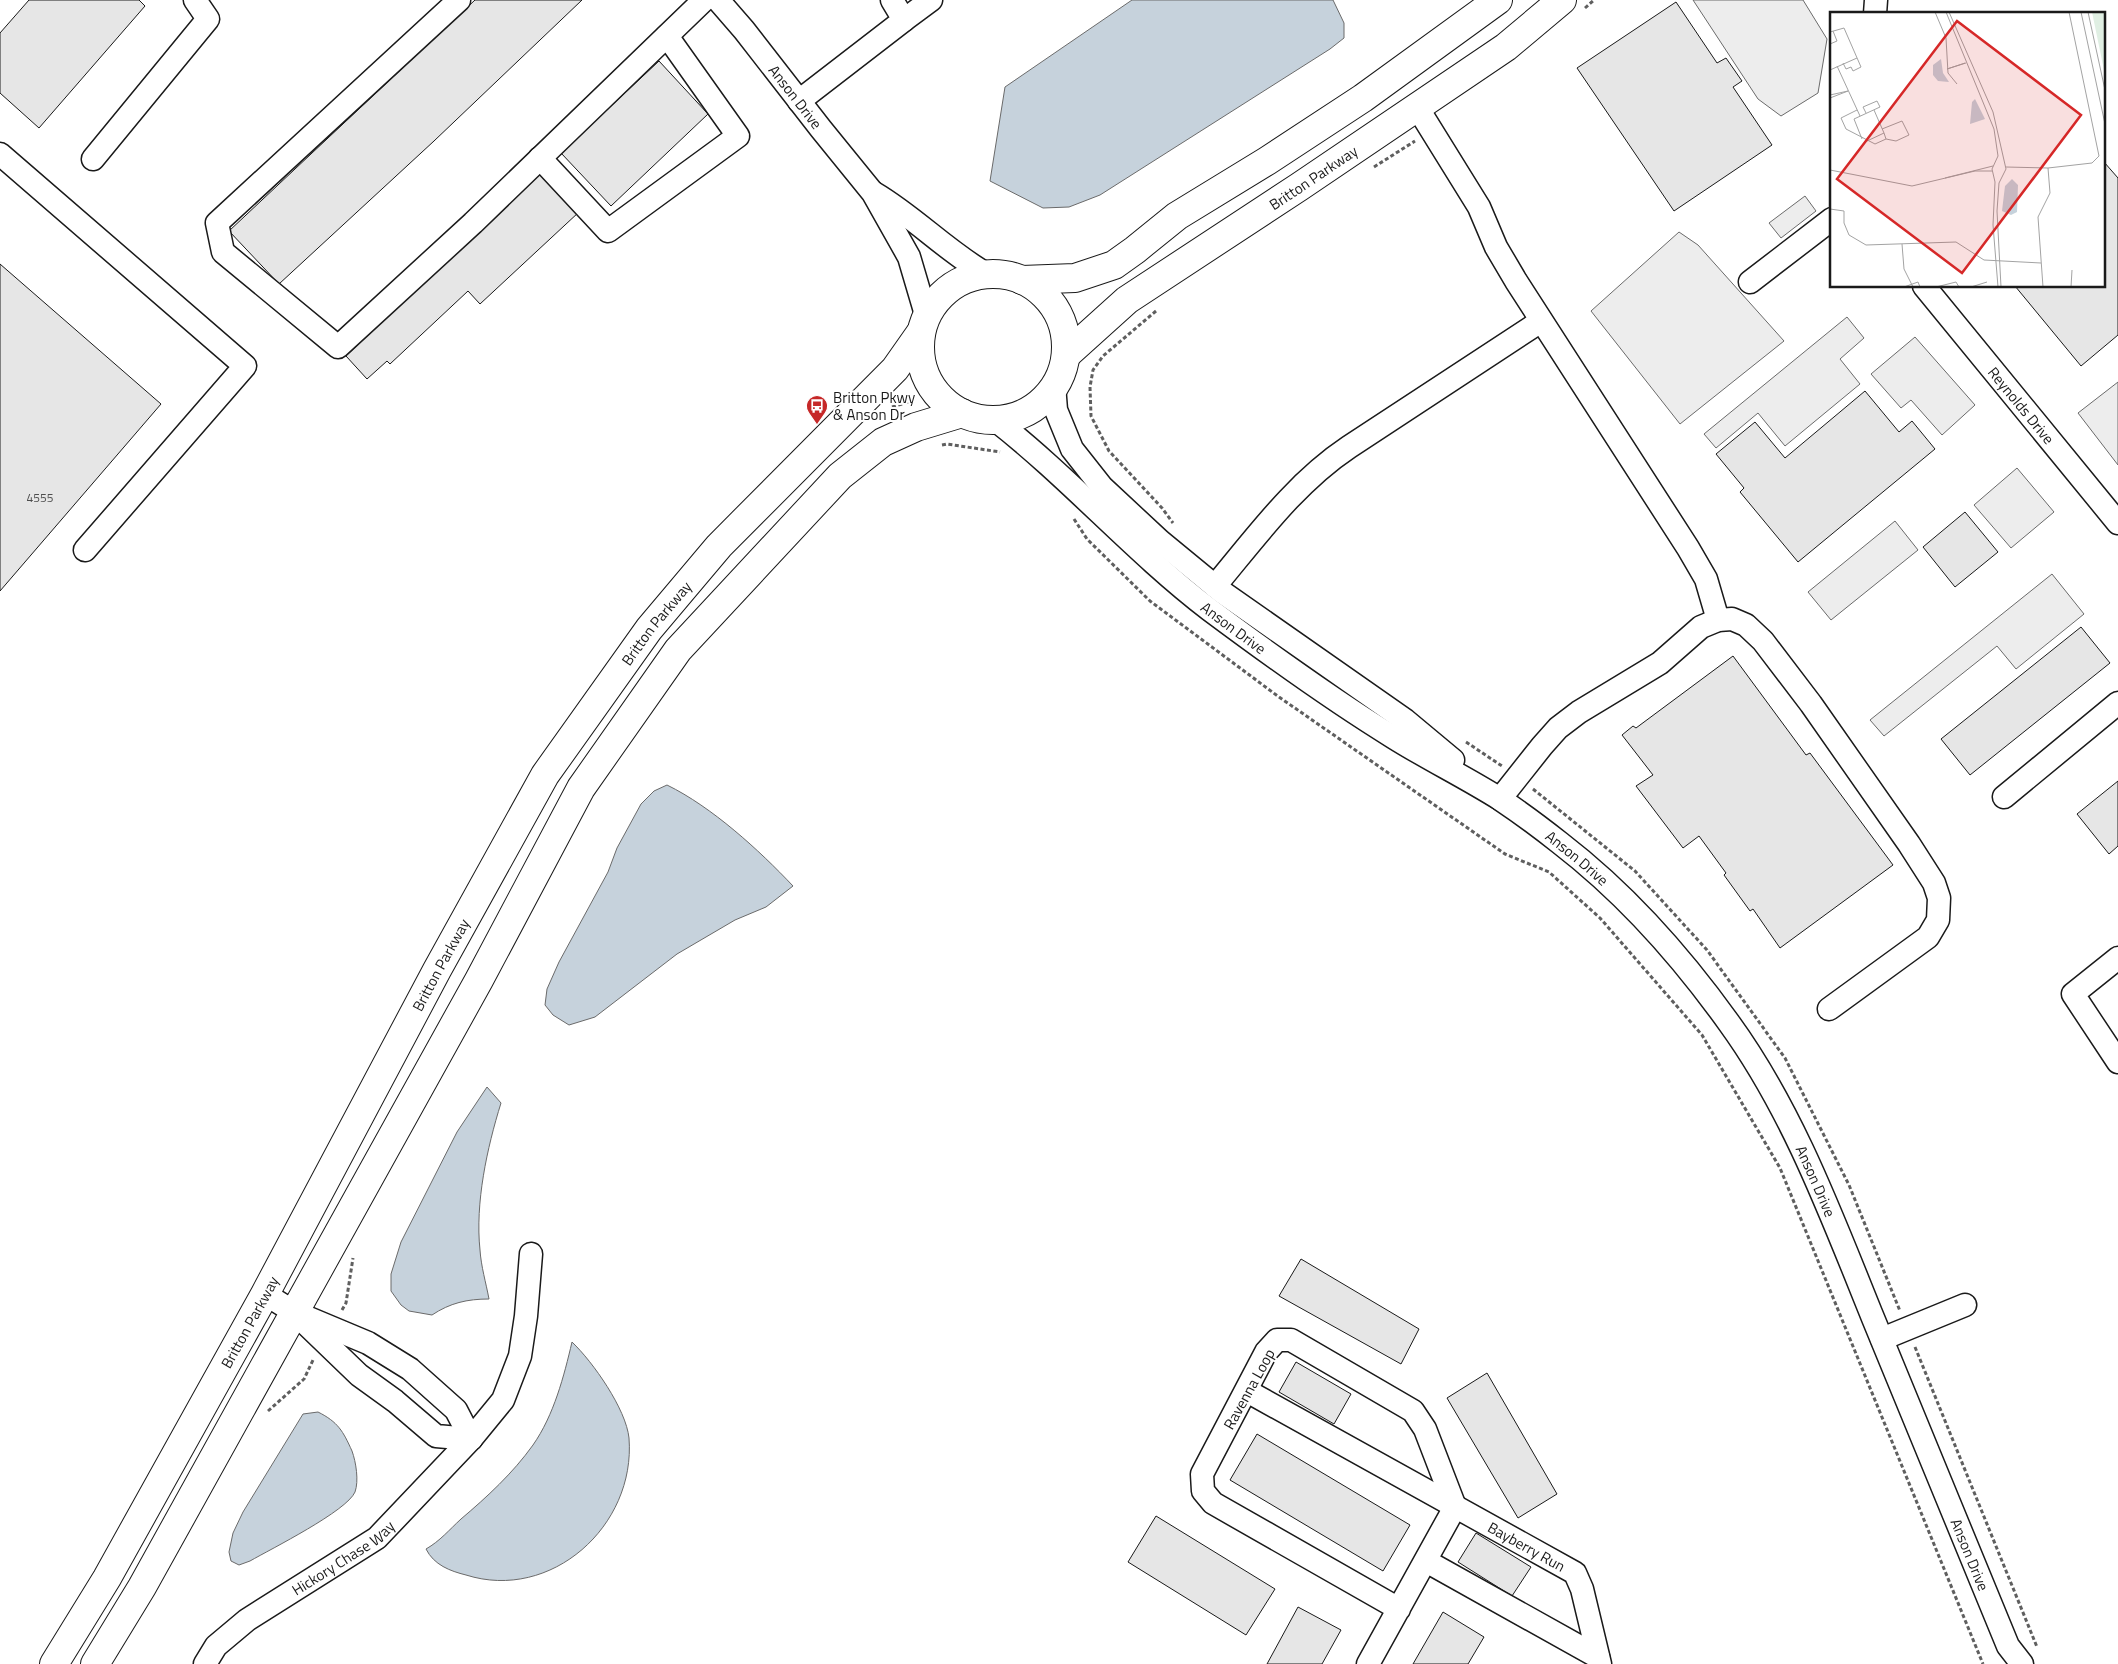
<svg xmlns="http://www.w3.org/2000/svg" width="2118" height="1664" viewBox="0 0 2118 1664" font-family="'Titillium Web',sans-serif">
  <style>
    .parking { fill: #ededed; stroke: #6a6a6a }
    .water { fill: #c6d2dc; stroke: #6a6a6a }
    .building { fill: #e6e6e6; stroke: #1a1a1a }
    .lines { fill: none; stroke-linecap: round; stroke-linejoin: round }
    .minor-casing { stroke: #1a1a1a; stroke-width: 25 }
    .major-casing { stroke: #1a1a1a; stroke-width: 30 }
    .path { stroke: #5f5f5f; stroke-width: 3; stroke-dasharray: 4 2.5; stroke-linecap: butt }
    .minor { stroke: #fff; stroke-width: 22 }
    .major { stroke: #fff; stroke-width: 28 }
    .labels { text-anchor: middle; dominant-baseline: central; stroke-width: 4; stroke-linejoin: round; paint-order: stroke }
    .number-label { font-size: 12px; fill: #4d4d4d }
    .street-label { font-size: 15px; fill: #1a1a1a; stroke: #fff }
    .poi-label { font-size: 15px; fill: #1a1a1a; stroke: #fff; text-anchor: start }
    .inset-road { fill: none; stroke: #a3a3a3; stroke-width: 1 }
    .view { fill: #d62828; fill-opacity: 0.15; stroke: #d62828; stroke-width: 2.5 }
    .inset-edge { fill: none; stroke: #1a1a1a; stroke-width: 2.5 }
  </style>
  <rect width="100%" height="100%" fill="#fff"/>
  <g class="parking">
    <polygon points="1693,0 1803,0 1827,39 1818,93 1781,116 1758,99"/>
    <polygon points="1805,196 1816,211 1781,238 1769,223"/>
    <polygon points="1679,232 1698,245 1784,341 1680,424 1591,311"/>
    <polygon points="1847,317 1864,338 1840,359 1860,384 1785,446 1758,413 1716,448 1704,434"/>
    <polygon points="1915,337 1975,405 1942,435 1911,400 1901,408 1871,374"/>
    <polygon points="2118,382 2118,465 2078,413"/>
    <polygon points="2017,468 2054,512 2011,548 1974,505"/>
    <polygon points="1895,521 1918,550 1831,620 1808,592"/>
    <polygon points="2052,574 2084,614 2016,669 1997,646 1884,736 1870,720"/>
  </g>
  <g class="water">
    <polygon points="1132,0 1333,0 1344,23 1344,38 1330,49 1100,195 1069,207 1043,208 990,181 1005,87"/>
    <path d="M667,785c45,22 92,65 126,101l-27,21 -31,13 -58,34 -82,63 -26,8 -16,-10 -8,-10 2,-16 12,-27 49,-90 9,-24 24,-44 13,-13z"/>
    <path d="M487,1087l14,16c-14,45 -26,100 -21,147 1,16 6,33 9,49 -22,0 -39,4 -57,16l-23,-4 -8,-6 -10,-14v-17l10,-32 56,-110z"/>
    <path d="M572,1342c21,20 54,67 57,96 7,88 -78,164 -163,137 -16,-4 -32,-10 -40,-26 14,-8 23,-19 35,-30 26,-22 52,-46 72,-74 21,-30 31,-69 39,-103z"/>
    <path d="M318,1412c20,10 25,19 34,39 4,11 7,30 3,41 -8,19 -84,57 -105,69l-11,4 -8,-4 -2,-9 4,-19 10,-21 60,-98z"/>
  </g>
  <g class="building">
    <polygon points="29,0 139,0 145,6 39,128 0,93 0,33"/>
    <polygon points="475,0 582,0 434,141 279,284 229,231"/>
    <polygon points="1676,2 1717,63 1726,58 1742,81 1733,87 1772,145 1674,211 1577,68"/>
    <polygon points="659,61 708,114 611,206 561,153"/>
    <polygon points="2104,162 2118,178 2118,335 2081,366 2015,286 2104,286"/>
    <polygon points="542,171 579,212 480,304 468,291 390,364 387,361 367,379 346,356"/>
    <polygon points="0,264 161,404 0,591"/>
    <polygon points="1865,391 1899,432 1912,421 1935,449 1798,562 1740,492 1744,488 1716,454 1755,422 1785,458"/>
    <polygon points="1965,512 1998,552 1955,587 1923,547"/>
    <polygon points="2081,627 2110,663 1970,775 1941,739"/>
    <polygon points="1733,656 1806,755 1810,753 1893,865 1780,948 1753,909 1750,911 1724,875 1726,873 1699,836 1683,848 1636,786 1653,775 1622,735 1633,726 1636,728"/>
    <polygon points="2118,781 2118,846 2109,854 2077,814"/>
    <polygon points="1301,1259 1419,1329 1401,1364 1279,1296"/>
    <polygon points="1296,1362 1351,1394 1334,1424 1279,1392"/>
    <polygon points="1487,1373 1557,1494 1518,1518 1447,1398"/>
    <polygon points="1257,1434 1410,1525 1383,1571 1230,1480"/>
    <polygon points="1156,1516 1275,1589 1246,1635 1128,1562"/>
    <polygon points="1476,1533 1531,1567 1512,1596 1458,1562"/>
    <polygon points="1298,1607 1341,1630 1322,1664 1267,1664"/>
    <polygon points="1443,1612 1484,1637 1468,1664 1413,1664"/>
  </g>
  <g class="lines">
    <g class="minor-casing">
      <g id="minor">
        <polyline points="459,0 217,223 223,252 338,347 473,223 704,0"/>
        <path id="s1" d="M718,0l26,30 77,99 52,64 36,64 18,61"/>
        <polyline points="1875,14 1876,0"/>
        <polyline points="904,20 931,0"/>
        <polyline points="799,101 904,20 892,0"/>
        <polyline points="1417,107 1479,207 1496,247 1516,281 1688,548 1706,579 1718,620"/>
        <polyline points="0,154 245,366 85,550"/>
        <polyline points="540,158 608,231 738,136 667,36"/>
        <polyline points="93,159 208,19 195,0"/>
        <path d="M874,193c41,24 73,59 114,82"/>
        <polyline points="1750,282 1832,219"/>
        <path id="s2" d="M1924,286l194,237"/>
        <polyline points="1054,385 1056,410 1072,449 1102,487 1160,541 1222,592 1405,720 1453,760"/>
        <path id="s3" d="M994,419c76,59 140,133 216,191 59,44 121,89 183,127 35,22 72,40 107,62 21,14 41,29 60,44 65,50 121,113 169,180 64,88 103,194 144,295 45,109 90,219 135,328l14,18"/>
        <path d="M1215,586c41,-49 80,-103 134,-139l192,-126"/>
        <polyline points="2004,797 2118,703"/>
        <polyline points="1500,799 1542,746 1558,728 1579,712 1660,663 1701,627 1718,620 1732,619 1746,625 1763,641 1811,704 1909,844 1934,883 1939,898 1938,920 1928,937 1829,1009"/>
        <polyline points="2118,958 2073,994 2118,1062"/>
        <polyline points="265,1294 294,1312 368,1343 410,1369 456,1410 471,1439"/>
        <polyline points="304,1322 359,1375 395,1401 436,1436 471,1439"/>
        <polyline points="1882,1339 1965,1305"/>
        <path id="s4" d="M1247,1391l328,182 7,16 18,75"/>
        <polyline points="1426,1561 1598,1657"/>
        <path id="s5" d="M205,1664l11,-18 31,-26 130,-82 94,-99 32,-39 17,-44 6,-40 5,-62"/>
        <polyline points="1368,1664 1455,1507 1425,1429 1413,1411 1291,1340 1277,1340 1266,1352 1202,1474 1203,1491 1213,1503 1399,1609"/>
      </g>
    </g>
    <g class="major-casing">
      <g id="major">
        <circle cx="993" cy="347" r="73"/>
        <polyline points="1022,280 1075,278 1114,265 1135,250 1177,216 1267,161 1363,98 1498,0"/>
        <path id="s6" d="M1066,355l61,-55 172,-113 207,-140 56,-47"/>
        <path id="s7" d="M54,1664l53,-86 158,-284 172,-324 108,-195 104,-146 70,-83 176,-177 26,-37"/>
        <polyline points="95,1664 142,1587 479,980 581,788 678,650 840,476 883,442 916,427 962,413"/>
      </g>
    </g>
    <g class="path">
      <polyline points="1585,8 1594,0"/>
      <polyline points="1374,167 1415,141"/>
      <polyline points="1156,311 1103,356 1093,370 1090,387 1091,416 1109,451 1162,508 1173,523"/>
      <polyline points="892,407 912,401 913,404"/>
      <polyline points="942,445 947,444 1000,452"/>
      <polyline points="1074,519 1087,539 1150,601 1279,697 1505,854 1549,872 1600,918 1702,1035 1780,1168 1983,1664"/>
      <polyline points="1466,742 1502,766"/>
      <polyline points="1533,789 1635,871 1707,950 1785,1058 1849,1185 1900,1311"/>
      <polyline points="342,1310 346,1303 353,1258"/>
      <polyline points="1915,1347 2037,1647"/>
      <polyline points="268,1411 304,1379 314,1358"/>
    </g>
    <use href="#minor" class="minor"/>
    <use href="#major" class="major"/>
  </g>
  <defs>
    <g id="bus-pin" transform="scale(1.125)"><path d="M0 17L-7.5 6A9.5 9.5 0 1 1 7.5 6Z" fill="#c62828" stroke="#fff"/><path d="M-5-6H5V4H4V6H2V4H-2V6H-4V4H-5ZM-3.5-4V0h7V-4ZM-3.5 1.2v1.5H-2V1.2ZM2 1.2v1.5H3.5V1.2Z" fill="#fff"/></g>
  </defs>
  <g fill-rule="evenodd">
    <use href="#bus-pin" x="817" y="406"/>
  </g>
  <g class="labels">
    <g class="number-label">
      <text x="40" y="497">4555</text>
    </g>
    <g class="street-label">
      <text stroke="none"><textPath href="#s1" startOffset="124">Anson Drive</textPath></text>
      <text stroke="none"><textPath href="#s6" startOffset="305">Britton Parkway</textPath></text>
      <text stroke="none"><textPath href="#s2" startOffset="154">Reynolds Drive</textPath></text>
      <text stroke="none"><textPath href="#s7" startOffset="1204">Britton Parkway</textPath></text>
      <text stroke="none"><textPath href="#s3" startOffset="318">Anson Drive</textPath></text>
      <text stroke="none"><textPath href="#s3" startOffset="732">Anson Drive</textPath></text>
      <text stroke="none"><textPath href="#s7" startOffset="799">Britton Parkway</textPath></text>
      <text stroke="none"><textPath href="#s3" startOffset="1138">Anson Drive</textPath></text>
      <text stroke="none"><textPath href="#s7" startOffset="394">Britton Parkway</textPath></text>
      <text transform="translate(1249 1389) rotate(-61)">Ravenna Loop</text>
      <text stroke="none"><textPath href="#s4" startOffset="320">Bayberry Run</textPath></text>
      <text stroke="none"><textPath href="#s3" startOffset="1542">Anson Drive</textPath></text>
      <text stroke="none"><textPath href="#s5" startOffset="176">Hickory Chase Way</textPath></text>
    </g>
    <g class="poi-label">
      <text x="833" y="397">Britton Pkwy<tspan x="833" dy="17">&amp; Anson Dr</tspan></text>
    </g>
  </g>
  <g transform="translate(1830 12)">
    <rect width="275" height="275" fill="#fff"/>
    <path d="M262,0h13v63z" fill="#e0efe3"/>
    <path d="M111,47l2,14 6,9 -11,-1 -5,-6v-10zM145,87l10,20 -15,5 2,-22zM182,167l6,6 -1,27 -6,3 -9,-4 3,-25z" fill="#c6d2dc"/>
    <path class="inset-road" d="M105,0l11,26 2,35 9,11M116,0l48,117 4,27 -6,13 3,13 -2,43 5,62M119,0l44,100 13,57 -7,14 -2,28 4,76M251,0l24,112M258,0l17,78M0,20l14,-4 17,39 -8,4 -2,-4 -5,2 -3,-6M0,32l7,-3 -4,-10M7,54l23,50M117,57l19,-6M117,57l18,-6M0,58l27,-12M0,83l18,-4 -18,7M27,98l-16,8 5,11 29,15 11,-5M44,98l10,23 2,6 10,2 13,-6 -7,-14 -20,8M32,127l-8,-20 26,-12 -3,-6 -14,6 3,6M37,129l17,-8M176,155l42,1 44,-5 7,-7 -30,-144M0,158l82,16 63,-15h17M115,166l48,-12M0,197l14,2v12l5,12 17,10 90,-3 28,18 57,3M72,232l2,25 9,18M74,275l14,-5 2,5M106,275l20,-5 3,5M141,275l16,-5M213,275l-5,-70 12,-24 -2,-25M241,275l1,-17"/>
    <path class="view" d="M127,9l124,94 -119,158 -125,-94z"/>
    <rect width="275" height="275" class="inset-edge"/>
  </g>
</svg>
